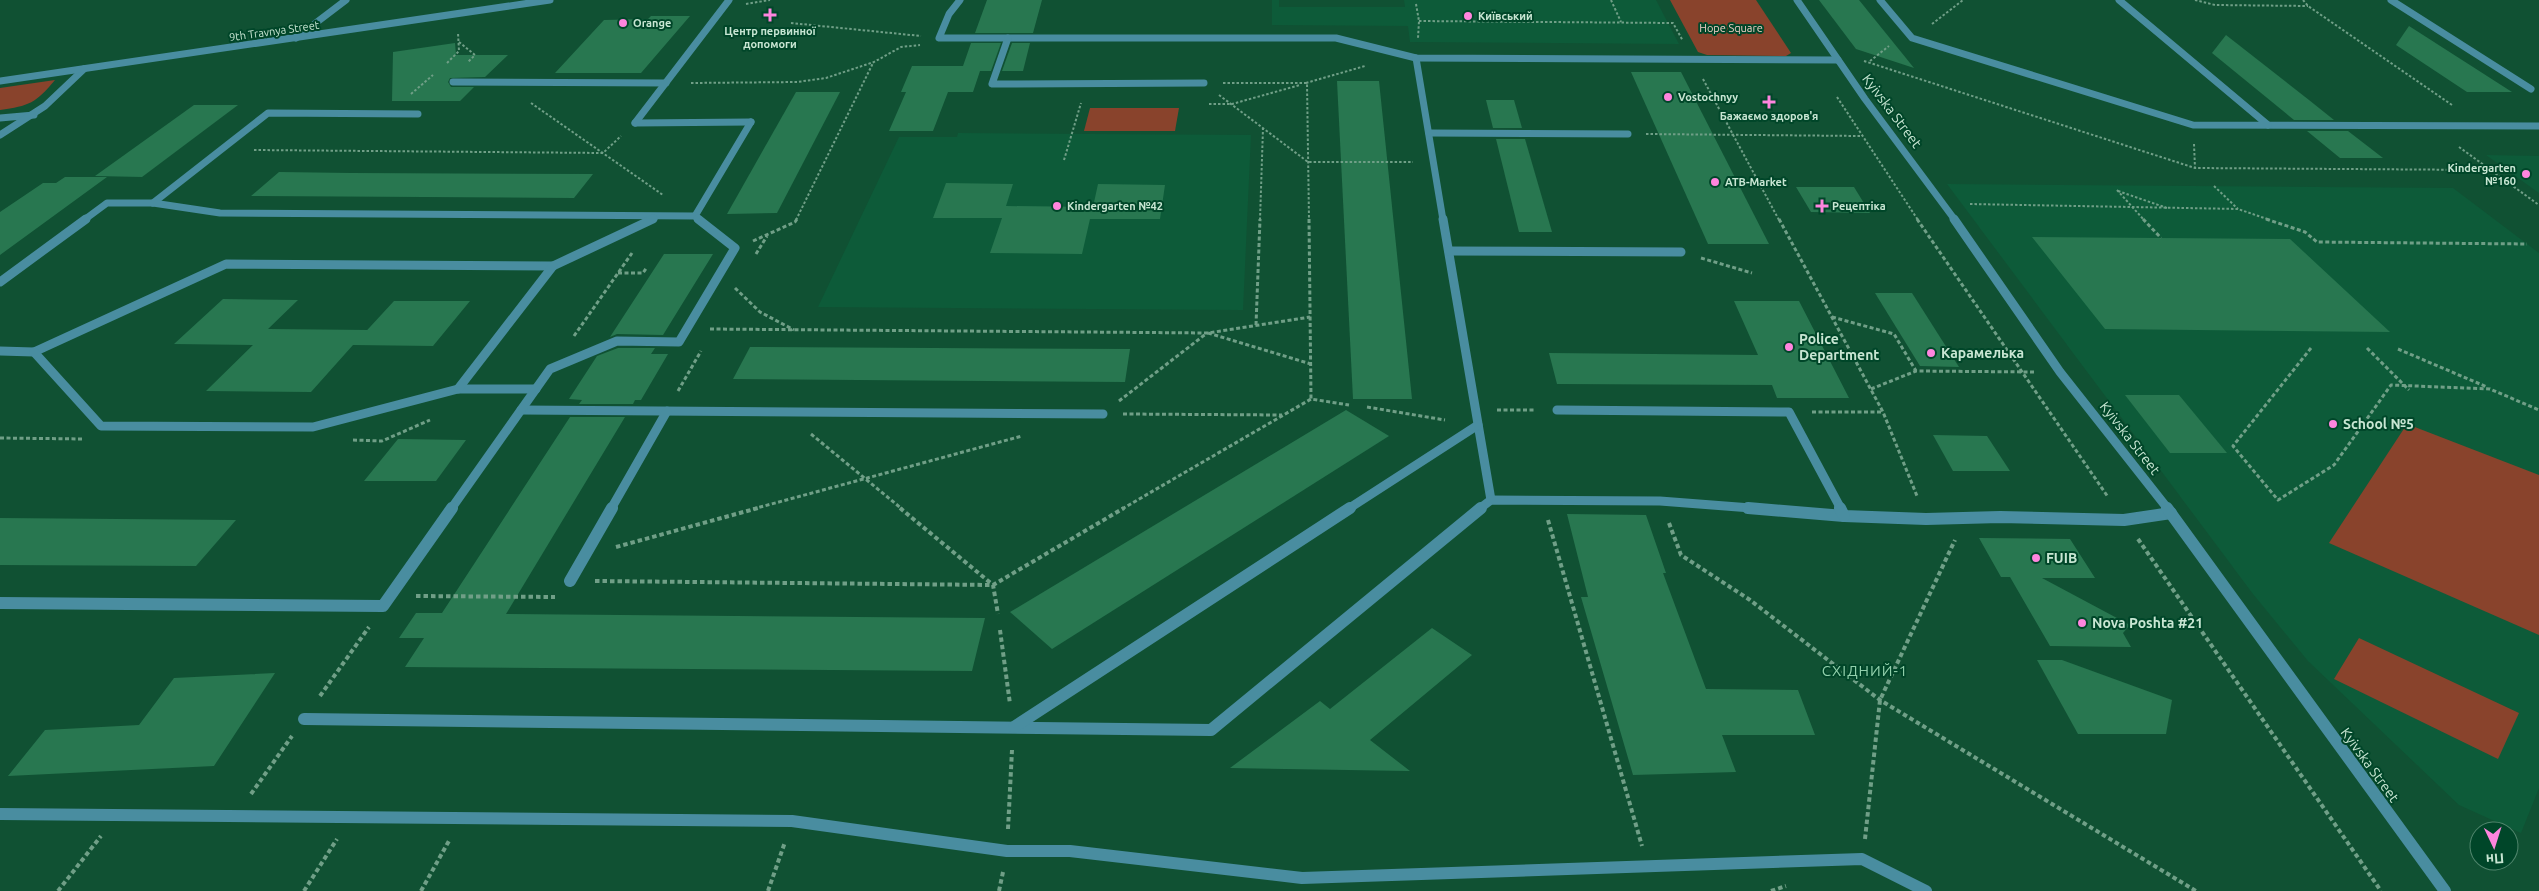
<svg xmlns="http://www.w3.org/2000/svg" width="2539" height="891" viewBox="0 0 2539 891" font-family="Ubuntu,sans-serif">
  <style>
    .built { fill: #0d5b39 }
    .green { fill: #89432c }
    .building { fill: #287750 }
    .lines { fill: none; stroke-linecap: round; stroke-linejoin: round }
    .path-far2 { stroke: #709f87; stroke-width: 2; stroke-dasharray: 2.5 2; stroke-linecap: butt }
    .path-far1 { stroke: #709f87; stroke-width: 3; stroke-dasharray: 4 2.5; stroke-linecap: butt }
    .path { stroke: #709f87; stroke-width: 4; stroke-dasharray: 4.5 3; stroke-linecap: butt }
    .service-far2 { stroke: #498da0; stroke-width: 7 }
    .service-far1 { stroke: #498da0; stroke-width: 9 }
    .service { stroke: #498da0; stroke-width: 12 }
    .minor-far2 { stroke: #498da0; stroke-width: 7 }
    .minor-far1 { stroke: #498da0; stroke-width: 9 }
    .minor { stroke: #498da0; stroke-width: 12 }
    .tertiary { stroke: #498da0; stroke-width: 7 }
    .poi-dot { fill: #ff85de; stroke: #004629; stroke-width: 2 }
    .labels { text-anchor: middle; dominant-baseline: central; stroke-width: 4; stroke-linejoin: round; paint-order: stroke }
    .far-poi-label { font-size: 11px; font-weight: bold; fill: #c8e6d3; stroke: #004629; text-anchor: start }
    .far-park-label { font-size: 11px; fill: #efcfc5; stroke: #004629 }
    .far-street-label { font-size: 11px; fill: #c8e6d3; stroke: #004629 }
    .street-label { font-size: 14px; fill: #c8e6d3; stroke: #004629 }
    .poi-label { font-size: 14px; font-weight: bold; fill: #c8e6d3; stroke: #004629; text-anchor: start }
    .neighbourhood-label { font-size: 15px; letter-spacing: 1px; fill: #92d0ac; stroke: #004629 }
  </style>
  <rect width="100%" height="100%" fill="#105133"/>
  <g class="built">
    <polygon points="1272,0 1279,0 1279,7 1405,7 1404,0 1656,0 1679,44 1410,42 1408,26 1272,25"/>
    <polygon points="958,133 1251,135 1243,310 818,307 899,137 957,137"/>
    <polygon points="2486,155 2539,156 2539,193"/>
    <polygon points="1947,184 2453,188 2539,253 2539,788 2521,833 2459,805 2308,661 2253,594"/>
  </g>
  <g class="green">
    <polygon points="1670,0 1756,0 1791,53 1786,56 1707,55 1698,52"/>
    <path d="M55,80c-19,23 -26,26 -55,30v-22z"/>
    <polygon points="1090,108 1179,108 1175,131 1084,131"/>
    <polygon points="2407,424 2539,475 2539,635 2329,543"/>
    <polygon points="2359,638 2519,713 2498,759 2334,679"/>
  </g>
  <g class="building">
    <polygon points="987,0 1042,0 1033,33 975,33"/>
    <polygon points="1819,0 1859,0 1914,68 1856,49"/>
    <polygon points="651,16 690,16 641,73 555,73 604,20 648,19"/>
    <polygon points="2409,26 2512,92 2467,92 2396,45"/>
    <polygon points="2226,35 2309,100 2334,120 2294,120 2212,53"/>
    <polygon points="455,43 456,55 508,55 485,77 450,78 448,82 451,87 474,87 460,101 392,101 393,52"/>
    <polygon points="971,43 1001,43 991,71 980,71 973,92 948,92 933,131 889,131 906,92 901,92 912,66 963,66"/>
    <polygon points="1012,43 1030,43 1023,71 1002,71"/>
    <polygon points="1631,72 1681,72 1769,244 1708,244"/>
    <polygon points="1337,81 1379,81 1412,399 1353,399"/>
    <polygon points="796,92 840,92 777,213 727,214"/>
    <polygon points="1486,100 1514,100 1522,128 1493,128"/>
    <polygon points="194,105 238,105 142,177 95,176"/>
    <polygon points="2307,131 2348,131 2383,158 2340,158"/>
    <polygon points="1496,139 1525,139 1552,232 1519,232"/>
    <polygon points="279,172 351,173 593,174 574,198 251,196"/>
    <polygon points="65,177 107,177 0,255 0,212 43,183 56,183"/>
    <polygon points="946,183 1013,184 1006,206 1093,207 1098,184 1165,185 1160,219 1090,219 1082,254 990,253 1002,218 933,218"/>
    <polygon points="1796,187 1854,187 1870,213 1811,212"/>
    <polygon points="2032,237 2290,239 2390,332 2105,329"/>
    <polygon points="664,254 713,254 663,335 617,334 610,337"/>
    <polygon points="1875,293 1912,293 1959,367 1920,366"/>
    <polygon points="223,299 298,300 268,329 368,330 358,340 394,301 470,301 433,346 353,345 311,392 206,391 256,342 253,345 174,344"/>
    <polygon points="1734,301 1799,301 1849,398 1777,398 1772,385 1557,384 1549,353 1758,355"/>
    <polygon points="750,347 1130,349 1125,382 733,379"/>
    <polygon points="618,348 655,348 651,354 668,354 641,400 635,400 633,404 579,404 582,400 569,399 597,356"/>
    <polygon points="2125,395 2179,395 2227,453 2170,453"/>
    <polygon points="1346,410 1389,436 1052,649 1010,612"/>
    <polygon points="570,417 625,417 506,614 985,618 972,671 405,667 424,638 399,638 416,613 442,613"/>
    <polygon points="1933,435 1987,436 2010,471 1953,471"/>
    <polygon points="398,439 466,440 436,481 364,481"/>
    <polygon points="1567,514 1646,515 1666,573 1663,573 1706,689 1798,690 1815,735 1722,735 1736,772 1633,775 1581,597 1588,597"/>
    <polygon points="0,518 236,520 196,566 0,565"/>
    <polygon points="1979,538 2070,539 2095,578 2042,578 2130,625 2123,633 2131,647 2050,646 2010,577 2001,577"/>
    <polygon points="1432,628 1472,655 1370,740 1410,771 1230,768 1320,701 1330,709"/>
    <polygon points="2037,660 2062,660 2172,700 2166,734 2078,734"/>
    <polygon points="275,673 214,766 8,776 45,730 139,725 174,678"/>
  </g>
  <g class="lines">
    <g class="path-far2">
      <polyline points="1611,0 1621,22"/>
      <polyline points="2195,0 2215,5 2308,6"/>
      <polyline points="2303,0 2308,6 2452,105"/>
      <polyline points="746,4 770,0"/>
      <polyline points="1416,4 1419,21 1418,38"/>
      <polyline points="1419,21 1673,23 1683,41"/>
      <polyline points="791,23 921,36"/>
      <polyline points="1932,24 1963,0"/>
      <polyline points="459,42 475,55 468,62"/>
      <polyline points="1864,61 2195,168 2491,170"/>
      <polyline points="1870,61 1889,46"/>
      <polyline points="447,63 459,51 458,33"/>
      <polyline points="1703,79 1779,220"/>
      <polyline points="691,83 797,82 826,78 874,62 901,47 920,45"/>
      <polyline points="1223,83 1307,83 1309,220"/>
      <polyline points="1306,83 1365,66"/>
      <polyline points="411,94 433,75"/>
      <polyline points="1219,95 1308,162 1413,162"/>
      <polyline points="1837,97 1918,220"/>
      <polyline points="531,103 663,195"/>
      <polyline points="1209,104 1232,104 1300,85"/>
      <polyline points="1646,134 1860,136"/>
      <polyline points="2194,144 2195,168"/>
      <polyline points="2459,147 2539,205"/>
      <polyline points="254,150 603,153 621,136"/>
      <polyline points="1064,160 1081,103"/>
      <polyline points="1751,182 1759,182"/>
      <polyline points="2214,186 2238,209"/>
      <polyline points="2117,190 2144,220"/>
      <polyline points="2118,191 2167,208"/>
      <polyline points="1970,204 2238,209 2270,220"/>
      <polyline points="796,220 873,63"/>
      <polyline points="1260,220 1263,128"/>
    </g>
    <g class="path-far1">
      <polyline points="1309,219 1311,399"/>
      <polyline points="1779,219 1883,412 1917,496"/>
      <polyline points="1917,219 2108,497"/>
      <polyline points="2143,219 2161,238"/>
      <polyline points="2266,219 2305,232 2317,242 2527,244"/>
      <polyline points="753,241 795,222 797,219"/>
      <polyline points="756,254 767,236"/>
      <polyline points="1701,258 1752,273"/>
      <polyline points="618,273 643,273 647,267"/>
      <polyline points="735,288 760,312 794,330"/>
      <polyline points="1832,317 1894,334 1916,371"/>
      <polyline points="1256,325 1260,219"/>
      <polyline points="710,329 1208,333 1310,317"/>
      <polyline points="1208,333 1311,364"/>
      <polyline points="574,336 632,253"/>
      <polyline points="2311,348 2233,446 2278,500 2334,465 2391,385 2490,389 2539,410"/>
      <polyline points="2367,348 2409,390"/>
      <polyline points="2398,349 2487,387"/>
      <polyline points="1871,389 1916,371 2034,372"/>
      <polyline points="678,391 701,351"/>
      <polyline points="1119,401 1207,333"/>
      <polyline points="1367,407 1445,420"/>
      <polyline points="1497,410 1536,410"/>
      <polyline points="1812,412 1883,412"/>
      <polyline points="1123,414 1282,415"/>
      <polyline points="811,434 902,509"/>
      <polyline points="0,438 84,439"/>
      <polyline points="353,440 382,441 430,420"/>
      <polyline points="753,509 1022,436"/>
      <polyline points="1122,509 1311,399 1349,405"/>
    </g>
    <g class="path">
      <polyline points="900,508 993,585 998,614"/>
      <polyline points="1548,520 1642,846"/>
      <polyline points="1669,523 1681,555 1750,600 1880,700 2196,891"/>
      <polyline points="2138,539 2381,891"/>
      <polyline points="616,547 758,508"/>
      <polyline points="595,581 993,585 1124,508"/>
      <polyline points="416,596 555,597"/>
      <polyline points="1000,630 1010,704"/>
      <polyline points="320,696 369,627"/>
      <polyline points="251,794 292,736"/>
      <polyline points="1008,829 1012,750"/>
      <polyline points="1865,839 1880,700 1955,540"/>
      <polyline points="58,891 101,836"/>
      <polyline points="304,891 337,839"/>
      <polyline points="421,891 450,839"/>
      <polyline points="768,891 785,842"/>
      <polyline points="999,891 1003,872"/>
      <polyline points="1771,891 1786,886"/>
    </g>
    <g class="service-far2">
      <polyline points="960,0 949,14 939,38 1336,38 1416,58 1838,60"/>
      <polyline points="1880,0 1912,38 2193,125 2539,126"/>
      <polyline points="2119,0 2268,125"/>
      <polyline points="2391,0 2531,89"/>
      <polyline points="296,38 346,0"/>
      <polyline points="1008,38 992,84 1204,83"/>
      <polyline points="1416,58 1443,220"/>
      <polyline points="453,82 666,83"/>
      <polyline points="0,118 34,115"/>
      <polyline points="635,123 729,0"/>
      <polyline points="635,123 751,122"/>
      <polyline points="1429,133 1628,134"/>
      <polyline points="153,203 268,113 418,114"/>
      <polyline points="695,216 751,122"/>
      <polyline points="84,220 107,203 153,203 220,213 695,216 700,220"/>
      <polyline points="650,220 654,218"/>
    </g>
    <g class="service-far1">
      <polyline points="1443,219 1491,500"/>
      <polyline points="1449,251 1681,252"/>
      <polyline points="0,282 86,219"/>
      <polyline points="0,351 34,352 226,264 553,266 653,219"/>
      <polyline points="34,352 101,426 313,427 458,389 536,389"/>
      <polyline points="458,389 553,266"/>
      <polyline points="521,410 1103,414"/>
      <polyline points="1557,410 1789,412 1841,509"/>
      <polyline points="451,509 550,369 617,341 679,342 735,248 698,219"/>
      <polyline points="611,509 667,411"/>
      <polyline points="1348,509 1478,425"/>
      <polyline points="1479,509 1491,500 1660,501 1764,509"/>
    </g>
    <g class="service">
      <polyline points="1748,508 1844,516 1926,519 2000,517 2124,520 2171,513"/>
      <polyline points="1840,508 1844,516"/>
      <polyline points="570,581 612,508"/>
      <polyline points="0,603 383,606 452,508"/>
      <polyline points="304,719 1211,730 1481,508"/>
      <polyline points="1014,727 1350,508"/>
      <polyline points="0,814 792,821 1007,851 1070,851 1302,878 1862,859 1926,891"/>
    </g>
    <g class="minor-far2">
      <polyline points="1797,0 1865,99 1955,220"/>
      <polyline points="0,135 45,106 84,69"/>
    </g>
    <polyline class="minor-far1" points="1954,219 2060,372 2168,509"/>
    <polyline class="minor" points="2167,508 2445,891"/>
    <polyline class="tertiary" points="0,81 550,0"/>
  </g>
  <g class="poi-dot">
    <path d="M767.5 7.5h5v5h5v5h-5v5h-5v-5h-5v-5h5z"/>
    <circle cx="1468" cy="16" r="5"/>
    <circle cx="623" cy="23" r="5"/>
    <circle cx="1668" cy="97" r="5"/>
    <path d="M1766.5 94.5h5v5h5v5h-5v5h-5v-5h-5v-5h5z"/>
    <circle cx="2526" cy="174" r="5"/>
    <circle cx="1715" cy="182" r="5"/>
    <circle cx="1057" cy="206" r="5"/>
    <path d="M1819.5 198.5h5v5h5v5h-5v5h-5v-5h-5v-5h5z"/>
    <circle cx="1789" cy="347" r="5"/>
    <circle cx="1931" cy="353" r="5"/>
    <circle cx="2333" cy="424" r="5"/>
    <circle cx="2036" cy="558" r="5"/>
    <circle cx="2082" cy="623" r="5"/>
  </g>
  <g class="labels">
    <g class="far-poi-label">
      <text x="1478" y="16">Київський</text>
      <text x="633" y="23">Orange</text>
      <text x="770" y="31" text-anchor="middle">Центр первинної<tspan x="770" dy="13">допомоги</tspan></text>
      <text x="1678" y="97">Vostochnyy</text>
      <text x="1769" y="116" text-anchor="middle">Бажаємо здоров'я</text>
      <text x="2516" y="168" text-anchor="end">Kindergarten<tspan x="2516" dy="13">№160</tspan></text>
      <text x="1725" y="182">ATB-Market</text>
      <text x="1067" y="206">Kindergarten №42</text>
      <text x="1832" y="206">Рецептіка</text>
    </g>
    <g class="far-park-label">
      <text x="1731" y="28">Hope Square</text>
    </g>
    <g class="far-street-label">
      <text transform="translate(274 31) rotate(-8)">9th Travnya Street</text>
    </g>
    <g class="street-label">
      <text transform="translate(1892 111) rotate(53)">Kyivska Street</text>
      <text transform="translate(2130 438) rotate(52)">Kyivska Street</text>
      <text transform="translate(2370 765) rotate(54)">Kyivska Street</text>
    </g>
    <g class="poi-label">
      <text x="1799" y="339">Police<tspan x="1799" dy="16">Department</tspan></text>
      <text x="1941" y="353">Карамелька</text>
      <text x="2343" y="424">School №5</text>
      <text x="2046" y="558">FUIB</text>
      <text x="2092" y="623">Nova Poshta #21</text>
    </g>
    <g class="neighbourhood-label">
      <text x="1865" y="670">СХІДНИЙ-1</text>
    </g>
  </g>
  <g transform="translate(2494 846) rotate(176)"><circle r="24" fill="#004629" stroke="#50866d"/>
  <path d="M0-4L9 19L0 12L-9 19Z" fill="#ff85de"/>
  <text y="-8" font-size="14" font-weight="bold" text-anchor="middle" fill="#c8e6d3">Пн</text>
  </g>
</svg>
